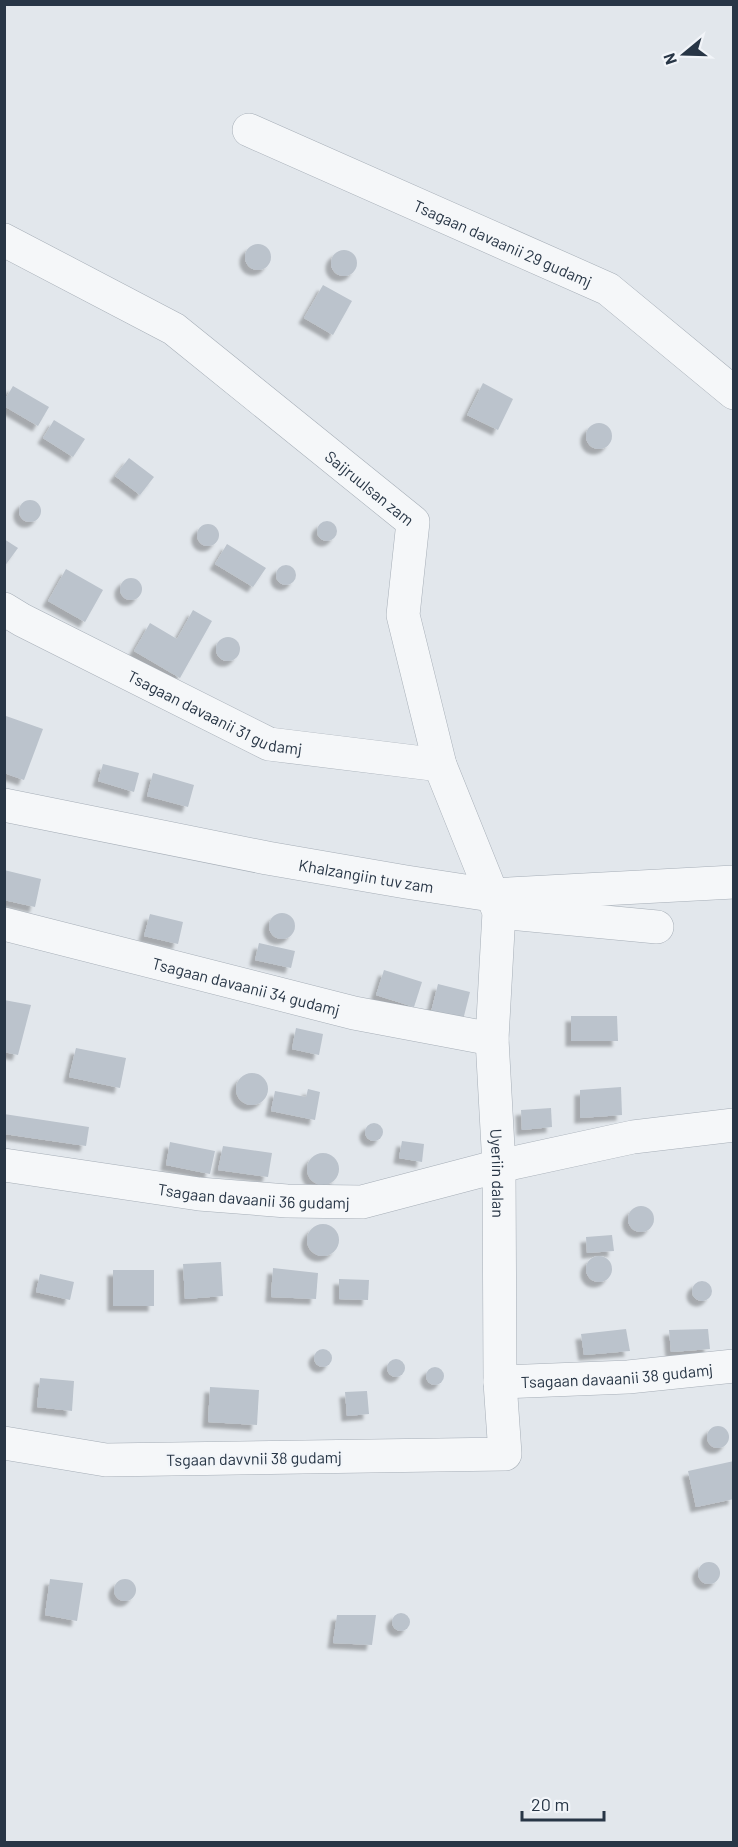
<svg xmlns="http://www.w3.org/2000/svg" width="738" height="1847" viewBox="0 0 738 1847" font-family="Barlow,sans-serif">
  <style>
    .building { fill: #bbc3cc; filter: url(#shadow) }
    .lines { fill: none; stroke-linecap: round; stroke-linejoin: round }
    .minor-casing { stroke: #a6aeb7; stroke-width: 34 }
    .minor { stroke: #f5f7f9; stroke-width: 33 }
    .labels { text-anchor: middle; dominant-baseline: central; stroke-width: 4.5; stroke-linejoin: round; paint-order: stroke }
    .street-label { font-size: 16px; fill: #283646; stroke: #f2f5f9 }
  </style>
  <defs>
    <filter id="shadow"><feDropShadow dx="-5.5" dy="5.5" stdDeviation="1.5" flood-color="#0004"/></filter>
  </defs>
  <rect width="100%" height="100%" fill="#e2e7ec"/>
  <g class="building">
    <circle cx="258" cy="257" r="13"/>
    <circle cx="344" cy="263" r="13"/>
    <polygon points="323,285 352,301 333,335 304,318"/>
    <polygon points="483,383 513,399 498,430 467,415"/>
    <polygon points="13,386 49,407 38,426 4,406 4,401"/>
    <polygon points="54,420 85,439 73,457 43,438"/>
    <circle cx="599" cy="436" r="13"/>
    <polygon points="129,458 154,477 140,495 115,476"/>
    <circle cx="30" cy="511" r="11"/>
    <circle cx="327" cy="531" r="10"/>
    <circle cx="208" cy="535" r="11"/>
    <polygon points="4,539 18,548 4,567"/>
    <polygon points="227,544 266,568 253,587 215,564"/>
    <circle cx="286" cy="575" r="10"/>
    <polygon points="66,569 103,590 85,622 48,601"/>
    <circle cx="131" cy="589" r="11"/>
    <polygon points="193,610 212,621 180,678 134,651 150,623 177,639"/>
    <circle cx="228" cy="649" r="12"/>
    <polygon points="6,716 43,729 24,780 4,773"/>
    <polygon points="103,764 139,773 134,792 98,781"/>
    <polygon points="153,773 194,785 188,807 147,796"/>
    <polygon points="4,870 41,879 35,907 4,900"/>
    <circle cx="282" cy="926" r="13"/>
    <polygon points="150,914 183,922 178,944 144,936"/>
    <polygon points="259,943 295,951 291,968 255,960"/>
    <polygon points="384,970 422,982 414,1007 376,995"/>
    <polygon points="438,984 470,992 463,1020 431,1012"/>
    <polygon points="4,1000 31,1005 18,1055 4,1052"/>
    <polygon points="571,1016 617,1016 618,1041 571,1041"/>
    <polygon points="296,1028 323,1034 319,1055 292,1049"/>
    <polygon points="76,1048 126,1058 120,1088 69,1077"/>
    <circle cx="252" cy="1089" r="16"/>
    <polygon points="621,1087 622,1115 580,1118 580,1090"/>
    <polygon points="308,1089 320,1092 315,1120 271,1111 275,1091 306,1097"/>
    <polygon points="551,1108 552,1127 522,1130 521,1110"/>
    <polygon points="4,1114 89,1127 86,1146 4,1134"/>
    <circle cx="374" cy="1132" r="9"/>
    <polygon points="402,1141 424,1144 422,1162 399,1158"/>
    <polygon points="170,1142 215,1151 210,1174 166,1165"/>
    <polygon points="223,1146 272,1153 268,1177 218,1170"/>
    <circle cx="323" cy="1169" r="16"/>
    <circle cx="641" cy="1219" r="13"/>
    <circle cx="323" cy="1240" r="16"/>
    <polygon points="612,1235 614,1251 587,1253 586,1237"/>
    <circle cx="599" cy="1269" r="13"/>
    <polygon points="221,1262 223,1296 185,1299 183,1264"/>
    <polygon points="273,1268 318,1273 316,1299 271,1297"/>
    <rect x="113" y="1270" width="41" height="36"/>
    <polygon points="40,1274 74,1282 70,1300 36,1292"/>
    <polygon points="339,1279 369,1280 368,1300 339,1299"/>
    <circle cx="702" cy="1291" r="10"/>
    <polygon points="626,1329 630,1351 584,1355 581,1334"/>
    <polygon points="708,1329 710,1349 671,1352 669,1330"/>
    <circle cx="323" cy="1358" r="9"/>
    <circle cx="396" cy="1368" r="9"/>
    <circle cx="435" cy="1376" r="9"/>
    <polygon points="40,1378 74,1381 72,1411 37,1407"/>
    <polygon points="210,1387 259,1390 257,1425 208,1422"/>
    <polygon points="367,1391 369,1414 347,1416 345,1392"/>
    <circle cx="718" cy="1437" r="11"/>
    <polygon points="734,1461 734,1499 696,1507 688,1471"/>
    <circle cx="709" cy="1573" r="11"/>
    <circle cx="125" cy="1590" r="11"/>
    <polygon points="50,1579 83,1583 77,1621 45,1615"/>
    <circle cx="401" cy="1622" r="9"/>
    <polygon points="337,1615 376,1615 372,1645 333,1643"/>
  </g>
  <g class="lines">
    <g class="minor-casing">
      <g id="minor">
        <path id="s1" d="M249,130l359,159 126,104"/>
        <path id="s2" d="M4,240l170,89 239,193 -10,93 37,150 59,147 -7,127 7,127 1,216 5,72 -399,6 -102,-17"/>
        <path id="s3" d="M4,609l18,11 247,124 171,21"/>
        <path id="s4" d="M4,805l263,53 139,24 85,13 243,-13"/>
        <polyline points="499,912 657,927"/>
        <path id="s5" d="M4,924l350,89 138,26"/>
        <path id="s6" d="M4,1165l195,29 88,7 75,1 137,-36 134,-29 101,-12"/>
        <path id="s7" d="M500,1382l128,-5 106,-11"/>
      </g>
    </g>
    <use href="#minor" class="minor"/>
  </g>
  <g class="labels">
    <g class="street-label">
      <text stroke="none"><textPath href="#s1" startOffset="278">Tsagaan davaanii 29 gudamj</textPath></text>
      <text stroke="none"><textPath href="#s2" startOffset="444">Saijruulsan zam</textPath></text>
      <text stroke="none"><textPath href="#s3" startOffset="236">Tsagaan davaanii 31 gudamj</textPath></text>
      <text stroke="none"><textPath href="#s4" startOffset="369">Khalzangiin tuv zam</textPath></text>
      <text stroke="none"><textPath href="#s5" startOffset="250">Tsagaan davaanii 34 gudamj</textPath></text>
      <text stroke="none"><textPath href="#s2" startOffset="1167">Uyeriin dalan</textPath></text>
      <text stroke="none"><textPath href="#s6" startOffset="252">Tsagaan davaanii 36 gudamj</textPath></text>
      <text stroke="none"><textPath href="#s7" startOffset="117">Tsagaan davaanii 38 gudamj</textPath></text>
      <text transform="translate(254 1458) rotate(-1)">Tsgaan davvnii 38 gudamj</text>
    </g>
  </g>
  <rect width="738" height="1847" fill="none" stroke="#283646" stroke-width="12"/>
  <g transform="translate(684 54) rotate(251)" stroke="#f2f5f9" stroke-width="4.5" paint-order="stroke">
  <path d="M0-4.5L10 22L0 15L-10 22Z" fill="#283646"/>
  <text y="-9" font-size="16" font-weight="bold" text-anchor="middle" fill="#283646">N</text>
  </g>
  <path d="M522 1811v9h82v-9" fill="none" stroke="#283646" stroke-width="3"/>
  <text x="531" y="1811" font-size="18" fill="#283646" stroke="#f2f5f9" stroke-width="4.5" paint-order="stroke">20 m</text>
</svg>
